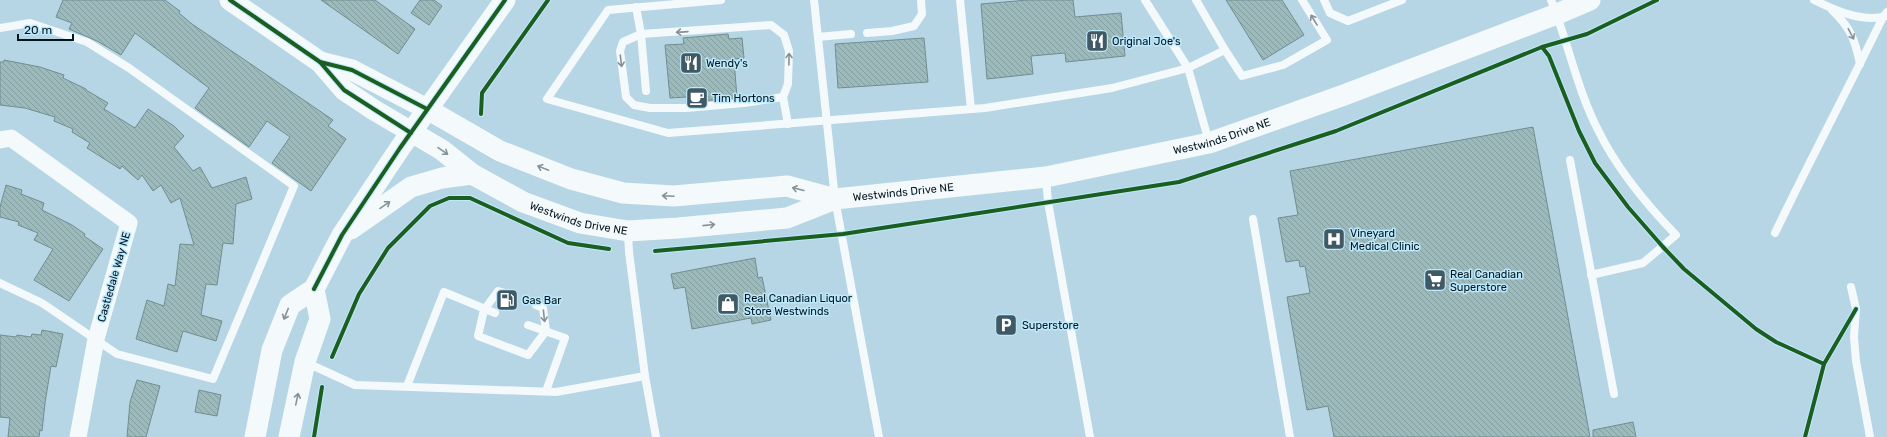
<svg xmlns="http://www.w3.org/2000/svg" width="1887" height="437" viewBox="0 0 1887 437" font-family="Rubik,sans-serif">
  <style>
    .building { fill: url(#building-back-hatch); stroke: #708e90 }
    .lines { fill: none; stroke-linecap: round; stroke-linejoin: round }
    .service { stroke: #f4f9fb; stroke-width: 8 }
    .minor { stroke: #f4f9fb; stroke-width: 17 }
    .tertiary { stroke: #f4f9fb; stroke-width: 21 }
    .cycleway-casing { stroke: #bde9fd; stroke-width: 6 }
    .cycleway { stroke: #1b5e20; stroke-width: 4 }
    .oneway { stroke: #869298 }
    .labels { text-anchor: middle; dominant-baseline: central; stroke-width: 3; stroke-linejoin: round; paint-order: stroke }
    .poi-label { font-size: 11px; fill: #00151f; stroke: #bde9fd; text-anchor: start }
    .street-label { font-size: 11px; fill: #00151f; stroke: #bde9fd }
  </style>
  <defs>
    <pattern id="building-back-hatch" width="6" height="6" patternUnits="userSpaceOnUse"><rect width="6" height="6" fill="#9cbabb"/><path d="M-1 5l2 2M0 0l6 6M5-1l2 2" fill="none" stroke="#859fa0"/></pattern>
  </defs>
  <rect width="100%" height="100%" fill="#b6d6e5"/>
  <g class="building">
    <polygon points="63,0 165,0 177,9 180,11 179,13 192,24 333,120 328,126 346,139 311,191 272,163 290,137 267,121 249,147 195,108 209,88 135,33 121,55 97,41 69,29 72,23 56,17"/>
    <polygon points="321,0 375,0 415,29 398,54"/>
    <polygon points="420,0 434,0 442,6 429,25 411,13"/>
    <polygon points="1028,0 1073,0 1075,17 1121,13 1125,56 1066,62 1065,53 1031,56 1033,74 987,79 981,4"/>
    <polygon points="1226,0 1282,0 1304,35 1263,60"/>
    <polygon points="728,34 729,39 742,38 744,58 734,59 737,98 688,102 687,97 670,98 665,45 684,44 683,38"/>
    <polygon points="924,38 928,82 838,88 835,44"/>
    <polygon points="4,60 40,67 64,75 63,78 86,89 86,90 108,103 104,109 135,128 148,109 174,126 184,136 174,147 193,171 200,167 212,188 246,177 252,199 236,204 233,244 223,243 217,285 206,284 201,315 222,321 216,341 183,331 177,352 136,339 147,300 164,306 168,284 175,286 180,244 194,245 180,198 171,203 161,185 153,191 142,175 138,180 122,166 120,169 87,148 90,143 72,132 73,129 54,121 55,117 25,108 0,105 0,62 4,62"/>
    <polygon points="1533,127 1590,437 1334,437 1328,406 1307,410 1287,297 1310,293 1305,266 1300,267 1299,260 1286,262 1278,218 1298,215 1290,171"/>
    <polygon points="6,185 22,190 21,194 44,203 42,210 72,225 85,234 84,236 103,249 69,301 34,280 53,249 34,240 38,233 18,225 19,222 0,217 0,207"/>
    <polygon points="755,258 758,278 762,277 771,320 752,324 751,318 692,329 685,287 674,289 671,274"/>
    <polygon points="42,330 63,334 56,367 51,366 45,403 42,431 40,430 39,437 8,437 10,418 0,417 0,335 16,337 17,335 31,337 32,334 41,335"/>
    <polygon points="137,380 160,386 146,437 127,437 130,402"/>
    <polygon points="199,390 221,395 217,416 195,412"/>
    <polygon points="1633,422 1636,437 1593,437 1593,430"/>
  </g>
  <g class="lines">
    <g class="service">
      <polyline points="721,0 608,10 547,99 668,133 985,108 1112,88 1188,68 1145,0"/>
      <polyline points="814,0 835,199 879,437"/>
      <polyline points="960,0 971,109"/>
      <polyline points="1196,0 1225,50"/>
      <polyline points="1324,0 1330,13 1348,21 1402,0"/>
      <path d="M1551,0c17,42 26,89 47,130 19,39 48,74 78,105l-33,28 -52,12"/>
      <path d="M1814,0c20,10 49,23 72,16"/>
      <polyline points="636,7 641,34 646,91"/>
      <path d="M1832,10c19,18 23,30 28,54"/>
      <polyline points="0,28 30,23 87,42 129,68 294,186 213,379 117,354 42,303 0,283"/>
      <polyline points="867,33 892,31 914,26 922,14 921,0"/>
      <polyline points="818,37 851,34"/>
      <polyline points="783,97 744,103 686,108 650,108 634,105 626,97 620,51 623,42 641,34 771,25 784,35 789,51 788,84 783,97 788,124"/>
      <polyline points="1209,142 1188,68 1225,50 1242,76 1283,65 1327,40 1302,0"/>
      <polyline points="1570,160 1614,394"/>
      <polyline points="1046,178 1048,202 1090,437"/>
      <polyline points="1253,219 1290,437"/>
      <polyline points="628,232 629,252 645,376 656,437"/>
      <path d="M1775,233c35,-73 73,-144 108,-216l4,-5"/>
      <polyline points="1851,287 1856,309 1854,337 1856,361 1870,437"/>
      <polyline points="505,293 498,291 484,310 478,336 528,355 546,331 543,308 536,305"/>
      <polyline points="528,325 565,338 546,391"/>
      <polyline points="305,362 355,385 556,392 645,376"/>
      <polyline points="407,386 444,292 495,313"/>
    </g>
    <polyline class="minor" points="0,140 11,138 129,223 96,339 78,437"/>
    <g class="tertiary">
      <path id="s1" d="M230,0l90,62 24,28 30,20 68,40 30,24 51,28 57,21 48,8 50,-3 109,-10 48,-19 211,-22 163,-34 135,-48 213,-81 33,-14"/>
      <polyline points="320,62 352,70 427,109 500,151 571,179 623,193 674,196 787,186 835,199"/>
      <polyline points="351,229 411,187 442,178 472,174"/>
      <polyline points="255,437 272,350 290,305 314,289 342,235 400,148 505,0"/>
      <polyline points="289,437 305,362 320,319 314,289"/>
    </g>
    <g class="cycleway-casing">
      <g id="cycleway">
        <polyline points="230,0 320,62 344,90 411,133"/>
        <polyline points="1542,47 1549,56 1579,131 1595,163 1628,207 1663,247 1684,269 1756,329 1776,342 1824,364"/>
        <polyline points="320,62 352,70 427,109"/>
        <polyline points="481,114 482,93 548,0"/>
        <polyline points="655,251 843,234 1179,182 1336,131 1542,47 1587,34 1657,0"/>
        <polyline points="314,289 342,235 400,148 505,0"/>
        <polyline points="332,357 359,294 388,248 430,206 449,198 470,198 568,243 609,249"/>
        <polyline points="314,437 322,387"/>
        <polyline points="1805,437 1824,364 1856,309"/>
      </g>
    </g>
    <use href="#cycleway" class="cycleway"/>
  </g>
  <defs><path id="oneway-shaft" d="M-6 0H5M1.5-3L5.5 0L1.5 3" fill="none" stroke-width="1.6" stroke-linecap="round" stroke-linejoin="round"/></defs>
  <g class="oneway">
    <use href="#oneway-shaft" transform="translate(1314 20) rotate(-122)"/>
    <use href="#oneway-shaft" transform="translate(682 32) rotate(176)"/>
    <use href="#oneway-shaft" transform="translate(1851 34) rotate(62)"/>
    <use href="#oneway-shaft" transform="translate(789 59) rotate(-89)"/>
    <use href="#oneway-shaft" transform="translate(621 61) rotate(83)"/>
    <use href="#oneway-shaft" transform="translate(443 151) rotate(35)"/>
    <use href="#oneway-shaft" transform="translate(543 168) rotate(-158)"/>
    <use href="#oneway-shaft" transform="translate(798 189) rotate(-166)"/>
    <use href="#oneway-shaft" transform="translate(668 196) rotate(-177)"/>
    <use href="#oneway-shaft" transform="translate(385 205) rotate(-35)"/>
    <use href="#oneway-shaft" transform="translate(709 225) rotate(-6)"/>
    <use href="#oneway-shaft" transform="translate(286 314) rotate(112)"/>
    <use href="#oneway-shaft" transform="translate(544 316) rotate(84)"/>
    <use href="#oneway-shaft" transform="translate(297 399) rotate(-78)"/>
  </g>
  <defs>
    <g id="restaurant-square" transform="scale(1.15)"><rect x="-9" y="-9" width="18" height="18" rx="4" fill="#405964" stroke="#bde9fd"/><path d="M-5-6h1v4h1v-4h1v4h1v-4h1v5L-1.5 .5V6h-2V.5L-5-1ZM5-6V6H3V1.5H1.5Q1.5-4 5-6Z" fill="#fff"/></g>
    <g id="cafe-square" transform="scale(1.15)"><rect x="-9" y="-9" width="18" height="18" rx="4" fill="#405964" stroke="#bde9fd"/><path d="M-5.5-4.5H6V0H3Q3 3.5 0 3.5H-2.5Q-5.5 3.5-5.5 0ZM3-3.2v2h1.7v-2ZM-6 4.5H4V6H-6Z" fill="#fff"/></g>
    <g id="hospital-square" transform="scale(1.15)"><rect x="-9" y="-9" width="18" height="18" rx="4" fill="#405964" stroke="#bde9fd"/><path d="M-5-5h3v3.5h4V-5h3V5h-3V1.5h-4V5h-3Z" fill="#fff"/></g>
    <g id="supermarket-square" transform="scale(1.15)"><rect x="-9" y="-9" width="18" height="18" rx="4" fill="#405964" stroke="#bde9fd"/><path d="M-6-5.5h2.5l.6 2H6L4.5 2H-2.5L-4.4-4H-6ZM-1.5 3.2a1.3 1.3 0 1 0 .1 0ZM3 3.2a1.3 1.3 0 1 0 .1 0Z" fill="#fff"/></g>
    <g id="fuel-square" transform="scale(1.15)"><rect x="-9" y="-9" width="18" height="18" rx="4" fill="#405964" stroke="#bde9fd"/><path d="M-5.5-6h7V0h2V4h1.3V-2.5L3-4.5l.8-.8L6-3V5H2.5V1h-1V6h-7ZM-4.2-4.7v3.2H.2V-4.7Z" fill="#fff"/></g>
    <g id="shop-square" transform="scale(1.15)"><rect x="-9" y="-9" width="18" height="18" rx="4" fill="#405964" stroke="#bde9fd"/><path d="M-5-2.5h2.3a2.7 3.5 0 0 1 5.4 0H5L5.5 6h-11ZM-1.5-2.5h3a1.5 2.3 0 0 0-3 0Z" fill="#fff"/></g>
    <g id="parking-square" transform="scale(1.15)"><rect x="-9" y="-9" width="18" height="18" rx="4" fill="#405964" stroke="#bde9fd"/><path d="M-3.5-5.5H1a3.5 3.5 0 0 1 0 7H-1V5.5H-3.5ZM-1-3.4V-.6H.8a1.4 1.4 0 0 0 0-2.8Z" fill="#fff"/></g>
  </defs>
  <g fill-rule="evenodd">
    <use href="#restaurant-square" x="1097" y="41"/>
    <use href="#restaurant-square" x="691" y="63"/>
    <use href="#cafe-square" x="697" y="98"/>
    <use href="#hospital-square" x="1334" y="239"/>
    <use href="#supermarket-square" x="1435" y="280"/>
    <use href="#fuel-square" x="507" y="300"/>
    <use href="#shop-square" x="728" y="304"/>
    <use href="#parking-square" x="1006" y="325"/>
  </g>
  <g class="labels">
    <g class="poi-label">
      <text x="1112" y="41">Original Joe's</text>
      <text x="706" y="63">Wendy's</text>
      <text x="712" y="98">Tim Hortons</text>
      <text x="1350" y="233">Vineyard<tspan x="1350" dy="13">Medical Clinic</tspan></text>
      <text x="1450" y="274">Real Canadian<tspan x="1450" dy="13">Superstore</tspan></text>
      <text x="744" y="298">Real Canadian Liquor<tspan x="744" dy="13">Store Westwinds</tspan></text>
      <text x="522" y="300">Gas Bar</text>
      <text x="1022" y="325">Superstore</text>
    </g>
    <g class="street-label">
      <text stroke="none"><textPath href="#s1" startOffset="1071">Westwinds Drive NE</textPath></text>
      <text stroke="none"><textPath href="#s1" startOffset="747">Westwinds Drive NE</textPath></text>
      <text stroke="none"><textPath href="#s1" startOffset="416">Westwinds Drive NE</textPath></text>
      <text transform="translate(114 277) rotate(-74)">Castledale Way NE</text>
    </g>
  </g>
  <path d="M18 34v6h55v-6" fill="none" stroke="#00151f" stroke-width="2"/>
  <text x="24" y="34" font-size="12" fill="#00151f" stroke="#bde9fd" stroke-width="3" paint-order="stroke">20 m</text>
</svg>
